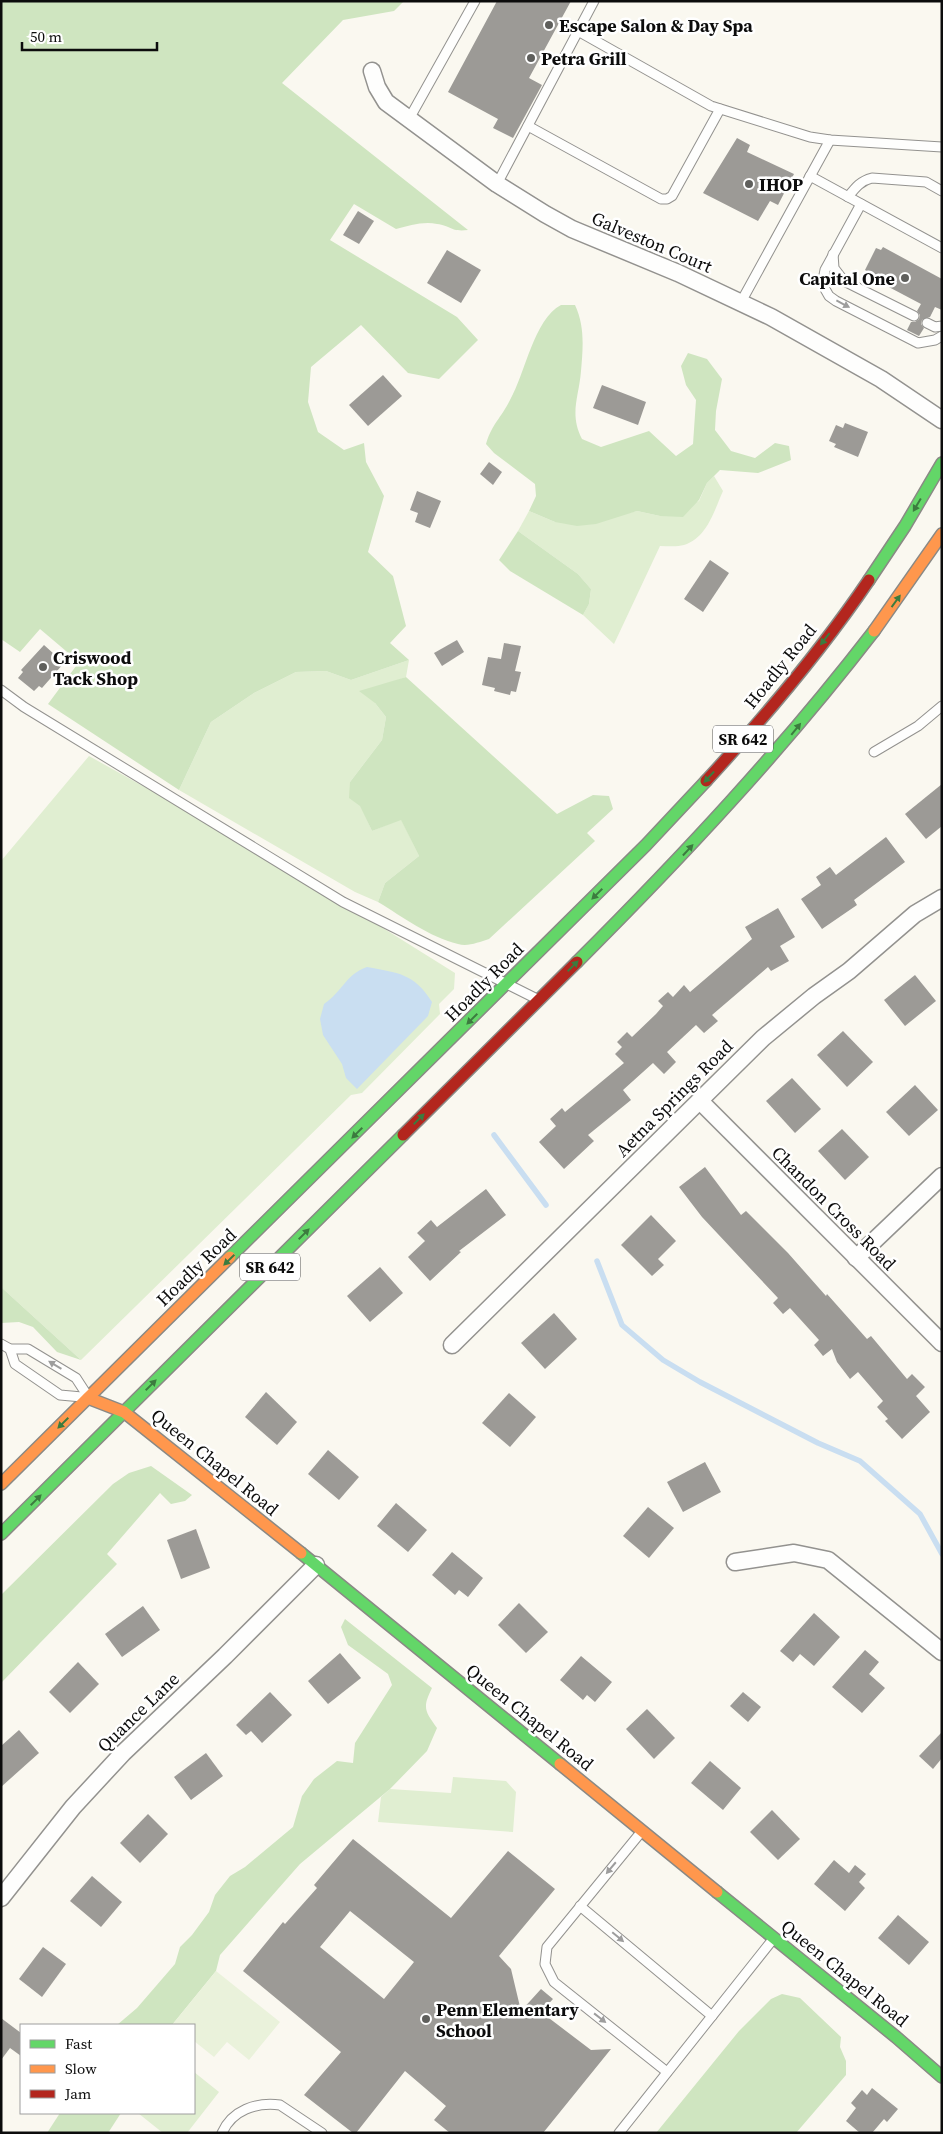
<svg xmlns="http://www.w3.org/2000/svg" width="943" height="2134" viewBox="0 0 943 2134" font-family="'Source Serif 4',serif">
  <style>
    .green { fill: #e0eed1 }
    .forest { fill: #cfe5c0 }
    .pitch { fill: #eaf2db }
    .water { fill: #c9def1 }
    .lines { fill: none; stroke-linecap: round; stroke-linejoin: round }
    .stream { stroke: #c9def1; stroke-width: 5.5 }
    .building { fill: #9c9a96; fill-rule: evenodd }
    .lane-casing { stroke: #93928f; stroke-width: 11 }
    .street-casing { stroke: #93928f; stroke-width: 19 }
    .fast-casing { stroke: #8a8985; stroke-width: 14 }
    .slow-casing { stroke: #8a8985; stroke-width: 14 }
    .jam-casing { stroke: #8a8985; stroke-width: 14 }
    .lane { stroke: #fefefd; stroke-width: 9 }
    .street { stroke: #fefefd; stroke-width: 16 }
    .fast { stroke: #63d668; stroke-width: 11 }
    .slow { stroke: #ff974d; stroke-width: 11 }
    .jam { stroke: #b3261e; stroke-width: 11 }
    .oneway { fill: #9d9d9d }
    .oneway2 { fill: #3c7b3f }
    .poi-dot { fill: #5f5f5c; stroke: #fff; stroke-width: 2 }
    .labels { text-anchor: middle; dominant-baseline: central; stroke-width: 5; stroke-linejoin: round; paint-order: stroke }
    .shield { fill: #fff; stroke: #555; stroke-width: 1 }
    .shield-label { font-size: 16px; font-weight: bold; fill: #0c0c0c }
    .poi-label { font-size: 18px; font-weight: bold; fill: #0c0c0c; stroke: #fff; text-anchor: start }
    .street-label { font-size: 18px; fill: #0c0c0c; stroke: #fff }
  </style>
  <rect width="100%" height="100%" fill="#faf8f0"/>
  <g class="green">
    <path d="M714,476l9,15c-9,20 -16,47 -39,54 -7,2 -16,1 -24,1l-46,98 -31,-29 6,-11 2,-15 -13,-15 -60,-43 11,-20 26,11 65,-7 17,-4 23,5 39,-15 8,-18z"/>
    <polygon points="409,660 406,677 387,684 375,703 386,717 382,740 350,782 372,831 401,819 419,856 385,883 378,902 355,892 179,790 211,722 254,693 296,672 326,671 351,680"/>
    <polygon points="89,756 263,853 455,973 454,989 439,1004 440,1014 362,1093 351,1095 81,1360 1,1287 1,861"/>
    <polygon points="453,1777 506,1781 516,1792 513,1832 378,1822 381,1797 390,1789 451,1793"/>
    <polygon points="194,2072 219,2092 187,2133 163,2133 138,2113 194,2113"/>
  </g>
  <g class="forest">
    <path d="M1,1h403l-10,10 -51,9 -61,63 186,147c-18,2 -16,-4 -31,-6 -14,-3 -28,2 -41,5l-42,-25 -24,36 127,77 21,23 -39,39 -31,-6 -47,-48 -50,42 -3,35 10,30 26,18 20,-7 2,19 18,34 -16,56 25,24 13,50 -16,17 19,17 -58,20 -25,-9 -30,1 -42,21 -43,29 -32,68 -131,-86 31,-42 -39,-33 -20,23 -19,-13z"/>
    <path d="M561,305h14c10,21 8,43 6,66 -2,26 -12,43 1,68l19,8 48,-16 27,25 17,-12 3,-44 -10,-15 -5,-19 7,-13 19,6 15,20 -6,32 -1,19 16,21 24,7 20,-15 14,3 2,14 -33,13 -38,-3 -13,13 -8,17 -16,17 -23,-1 -23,-5 -41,13 -19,2 -22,-4 -26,-11 7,-15 -1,-12 -41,-31 -8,-9c6,-20 15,-26 24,-44 15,-26 24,-81 51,-95z"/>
    <polygon points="518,531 578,574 591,589 589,604 583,615 510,571 499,560"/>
    <path d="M406,677l151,137 36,-19 16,1 4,13 -26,24 8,8 -106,98c-10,3 -21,8 -31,5 -29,-7 -55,-27 -80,-42l7,-19 34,-27 -18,-36 -29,11 -12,-25 -11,-8 1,-16 32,-42 4,-23 -11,-14 -16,-12z"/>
    <polygon points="1,1287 81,1360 57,1352 33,1327 19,1322 1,1323"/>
    <polygon points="151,1466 192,1495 185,1501 171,1504 160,1493 107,1554 117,1564 1,1683 1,1595 113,1484 129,1473"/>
    <path d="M345,1619l87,69c-10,20 -7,23 5,40l-10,23 -37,38 -90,75 -80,91 -4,16 -44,54h-55l20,-17 38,-44 5,-17 12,-12 17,-23 6,-17 15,-19 15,-9 48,-40 9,-31 12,-17 23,-18 16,2 2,-20 37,-58 -4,-11 -40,-29 -7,-18z"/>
    <polygon points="782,1994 800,1998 841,2037 840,2047 846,2061 846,2075 796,2133 656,2133 739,2031 771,1999"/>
    <polygon points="60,2113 121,2113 108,2133 47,2133"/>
  </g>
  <polygon class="pitch" points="216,1971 280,2022 249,2060 227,2042 214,2057 194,2041 194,2025 172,2025"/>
  <path class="water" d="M367,967c31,6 47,6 65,35l-4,14 -71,73 -11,-11 -4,-14 -19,-29 -3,-16 4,-15c19,-13 21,-29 43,-37z"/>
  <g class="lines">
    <g class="stream">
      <polyline points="494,1135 546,1205"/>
      <polyline points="597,1261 622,1325 663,1360 700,1382 818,1443 860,1461 920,1514 942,1554"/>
    </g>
  </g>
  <g class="building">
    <polygon points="497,1 571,1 529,78 542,85 513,138 493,128 498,119 448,92"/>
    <polygon points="737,138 750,145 747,152 794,174 778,205 770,201 758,221 703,193"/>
    <polygon points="358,211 374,221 359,244 343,235"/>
    <polygon points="883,247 942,279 942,310 935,307 930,317 922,320 921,324 924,328 919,336 907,330 911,322 915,322 919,319 920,315 917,311 921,304 868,276 870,273 865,270 876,248 881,250"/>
    <polygon points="447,250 481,270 461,303 427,283"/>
    <polygon points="383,375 402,396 368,426 349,405"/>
    <polygon points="602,385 646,402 638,425 593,408"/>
    <polygon points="845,423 868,432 858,457 834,447 836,444 829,441 836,425 843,428"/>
    <polygon points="489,462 502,472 493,485 480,474"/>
    <polygon points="417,491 441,501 430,528 415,522 418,513 410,510"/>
    <polygon points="710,560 729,573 703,612 684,599"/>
    <polygon points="457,640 464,652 442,666 434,653"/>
    <polygon points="504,643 521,646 515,671 521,672 516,692 511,691 510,695 494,691 495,688 482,685 488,657 501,659"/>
    <polygon points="44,645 64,663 42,688 39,686 34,691 18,678 23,672 21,670"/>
    <polygon points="942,784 942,826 926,839 905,814"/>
    <polygon points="886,837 905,862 854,900 857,905 822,929 801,899 821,885 816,877 830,867 836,875"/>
    <polygon points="778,908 795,937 780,946 789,961 771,971 768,967 712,1015 718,1021 704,1033 696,1025 667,1052 676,1062 664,1074 653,1063 623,1090 631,1100 588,1135 594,1141 564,1169 539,1142 556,1126 550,1119 562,1108 565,1112 624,1063 615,1054 622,1047 617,1042 627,1032 632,1037 656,1014 663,1006 658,1001 668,992 673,997 684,985 690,992 752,939 745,927"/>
    <polygon points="915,975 936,1001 905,1026 884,1000"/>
    <polygon points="843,1031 873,1062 847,1087 817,1055"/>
    <polygon points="792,1078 821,1109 795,1133 766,1101"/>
    <polygon points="915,1085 938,1110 909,1136 886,1112"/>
    <polygon points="842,1129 869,1157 845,1180 818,1151"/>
    <polygon points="705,1167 741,1215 746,1211 788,1253 826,1296 827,1294 867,1339 871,1336 907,1379 912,1374 925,1387 916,1396 930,1412 902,1439 885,1421 888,1419 877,1407 883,1401 858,1372 850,1379 837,1362 832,1349 823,1356 814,1345 819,1340 790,1308 783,1314 773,1303 778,1298 702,1217 679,1187"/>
    <polygon points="486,1189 506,1215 459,1251 461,1252 430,1281 408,1257 425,1241 417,1233 431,1220 437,1227"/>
    <polygon points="651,1215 676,1241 658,1259 664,1265 652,1276 621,1245"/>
    <polygon points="380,1267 403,1293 370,1322 347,1296"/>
    <polygon points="554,1313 577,1339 545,1369 521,1343"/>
    <polygon points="266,1392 297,1422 277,1445 245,1417"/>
    <polygon points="509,1393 536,1417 510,1447 482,1423"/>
    <polygon points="328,1450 359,1477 339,1500 308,1474"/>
    <polygon points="705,1462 721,1492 683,1512 667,1482"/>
    <polygon points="396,1503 427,1530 408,1552 377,1526"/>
    <polygon points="648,1507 674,1528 649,1558 623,1536"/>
    <polygon points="196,1529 210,1568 181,1579 167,1540"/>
    <polygon points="452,1552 483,1578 468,1597 459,1590 455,1595 432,1575"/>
    <polygon points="519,1603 548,1632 526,1653 498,1625"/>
    <polygon points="143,1606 160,1630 122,1657 105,1634"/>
    <polygon points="814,1613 840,1637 814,1666 800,1654 793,1662 780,1651"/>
    <polygon points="865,1650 879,1662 869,1674 885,1688 862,1713 832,1687"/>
    <polygon points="340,1653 361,1678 328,1704 308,1681"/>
    <polygon points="581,1656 612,1682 595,1702 587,1695 583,1700 560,1680"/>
    <polygon points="78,1662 99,1684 70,1713 49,1692"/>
    <polygon points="270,1692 292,1715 262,1743 251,1731 246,1735 236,1725"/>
    <polygon points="743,1692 761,1707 748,1722 730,1706"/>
    <polygon points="647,1709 675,1738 654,1759 626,1729"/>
    <polygon points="19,1730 39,1753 1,1787 1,1746"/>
    <polygon points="942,1732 942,1758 933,1769 919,1756"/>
    <polygon points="206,1753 223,1776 191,1800 174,1777"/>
    <polygon points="710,1761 741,1788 723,1810 691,1783"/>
    <polygon points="772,1810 800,1839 778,1860 750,1832"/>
    <polygon points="148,1814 168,1834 140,1863 120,1843"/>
    <path d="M353,1839l98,79 57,-67 47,38 -56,67 12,13 10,42 20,-22 12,10 -12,13 50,38 20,-1 -68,84h-93l-16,-13 12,-14 -41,-35 -49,62h-3l-49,-38 37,-43 -98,-81 40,-49 2,2 32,-36 -3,-3zM350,1911l64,51 -30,37 -64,-52z"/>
    <polygon points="834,1860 849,1873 855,1865 866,1874 859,1882 865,1888 845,1911 814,1884"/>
    <polygon points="92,1876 122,1902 101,1927 70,1901"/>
    <polygon points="898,1915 929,1942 909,1965 878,1938"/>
    <polygon points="43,1947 66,1964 42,1997 19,1979"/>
    <polygon points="1,2018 21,2033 21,2056 10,2048 1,2060"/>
    <polygon points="872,2088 898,2109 887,2122 884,2119 872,2133 860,2133 846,2121 856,2108 851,2103 862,2090 867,2095"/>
  </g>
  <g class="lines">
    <g class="lane-casing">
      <g id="lane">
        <polyline points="578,31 711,106 810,137 830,140 942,147"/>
        <polyline points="409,119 475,1"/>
        <polyline points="528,126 661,199 667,199 672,196 720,109"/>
        <polyline points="810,176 942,248"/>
        <polyline points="497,184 594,1"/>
        <path d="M848,197c7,-9 12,-16 24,-19l54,4 16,9"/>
        <polyline points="861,204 825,270 823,280 825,289 829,296 836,301 918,343 935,340 942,336"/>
        <polyline points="833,254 834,268 844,281 914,316"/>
        <polyline points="741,302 830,140"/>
        <polyline points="927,323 935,327 942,326"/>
        <polyline points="1,690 24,707 343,902 535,998"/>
        <polyline points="874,752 918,726 942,706"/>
        <polyline points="1,1344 10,1349 28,1349 76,1378 87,1395"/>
        <polyline points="10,1349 15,1364 60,1395 82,1397"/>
        <polyline points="642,1831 547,1947 545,1964 554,1982 667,2072"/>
        <polyline points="580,1906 712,2016"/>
        <path d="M222,2133c10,-23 34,-31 58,-28l42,28"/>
        <polyline points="619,2133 774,1938"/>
      </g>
    </g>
    <g class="street-casing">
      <g id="street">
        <polyline points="372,71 377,87 386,102 497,184 545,214 572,229 678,273 771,317 881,379 942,420"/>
        <polyline points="700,1101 942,1343"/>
        <polyline points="856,1258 942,1176"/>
        <polyline points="452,1345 763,1038 814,996 849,971 915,914 942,898"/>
        <polyline points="735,1562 794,1553 828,1560 942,1652"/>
        <polyline points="1,1898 73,1807 123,1753 225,1656 316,1565"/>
      </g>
    </g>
    <g class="fast-casing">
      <g id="fast">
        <polyline points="869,580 905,526 942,463"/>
        <path d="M577,962c105,-105 206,-213 297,-331"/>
        <polyline points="230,1257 646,845 706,781"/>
        <polyline points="1,1534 403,1135"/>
        <polyline points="301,1553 560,1764"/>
        <polyline points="717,1892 896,2037 942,2077"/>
      </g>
    </g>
    <g class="slow-casing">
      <g id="slow">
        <polyline points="874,631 942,534"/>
        <polyline points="88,1398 124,1412 301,1553"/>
        <polyline points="1,1484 230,1257"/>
        <polyline points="560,1764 717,1892"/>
      </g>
    </g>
    <g class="jam-casing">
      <g id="jam">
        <path d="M706,781c58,-63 115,-130 163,-201"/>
        <polyline points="403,1135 577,962"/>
      </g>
    </g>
    <use href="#lane" class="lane"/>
    <use href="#street" class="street"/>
    <use href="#fast" class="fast"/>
    <use href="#slow" class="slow"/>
    <use href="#jam" class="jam"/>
  </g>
  <defs><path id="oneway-solid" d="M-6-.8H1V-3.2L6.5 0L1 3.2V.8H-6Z" transform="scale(1.25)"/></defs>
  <g class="oneway">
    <use href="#oneway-solid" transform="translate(843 304) rotate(28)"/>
    <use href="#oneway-solid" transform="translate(55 1365) rotate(-149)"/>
    <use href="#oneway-solid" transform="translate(611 1868) rotate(130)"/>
    <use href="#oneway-solid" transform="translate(618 1937) rotate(40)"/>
    <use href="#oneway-solid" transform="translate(600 2018) rotate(38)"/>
  </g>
  <g class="oneway2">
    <use href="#oneway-solid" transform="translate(917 505) rotate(121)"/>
    <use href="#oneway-solid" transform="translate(896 601) rotate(-54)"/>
    <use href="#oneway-solid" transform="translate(825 639) rotate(128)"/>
    <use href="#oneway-solid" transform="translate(796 729) rotate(-51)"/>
    <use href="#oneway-solid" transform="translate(709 777) rotate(133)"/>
    <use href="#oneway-solid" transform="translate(688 850) rotate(-47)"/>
    <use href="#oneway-solid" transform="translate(597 894) rotate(135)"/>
    <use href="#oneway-solid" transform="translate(573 966) rotate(-45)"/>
    <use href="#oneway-solid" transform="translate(472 1019) rotate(135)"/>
    <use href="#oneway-solid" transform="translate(419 1119) rotate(-45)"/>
    <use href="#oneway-solid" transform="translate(357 1133) rotate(135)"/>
    <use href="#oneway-solid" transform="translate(304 1234) rotate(-45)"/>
    <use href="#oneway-solid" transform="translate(229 1260) rotate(136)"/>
    <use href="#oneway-solid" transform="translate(151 1385) rotate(-45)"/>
    <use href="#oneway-solid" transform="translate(63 1423) rotate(135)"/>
    <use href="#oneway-solid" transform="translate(36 1500) rotate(-45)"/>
  </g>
  <g class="poi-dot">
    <circle cx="549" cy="25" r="5"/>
    <circle cx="531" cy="58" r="5"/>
    <circle cx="749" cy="184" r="5"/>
    <circle cx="905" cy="278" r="5"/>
    <circle cx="43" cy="667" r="5"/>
    <circle cx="426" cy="2019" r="5"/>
  </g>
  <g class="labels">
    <g class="shield">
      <rect x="713" y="725.5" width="60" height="27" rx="4"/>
      <rect x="240" y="1253.5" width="60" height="27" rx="4"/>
    </g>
    <g class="shield-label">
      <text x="743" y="739">SR 642</text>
      <text x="270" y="1267">SR 642</text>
    </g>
    <g class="poi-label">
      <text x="559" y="25">Escape Salon &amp; Day Spa</text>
      <text x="541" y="58">Petra Grill</text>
      <text x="759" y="184">IHOP</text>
      <text x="895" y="278" text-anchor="end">Capital One</text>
      <text x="53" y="657">Criswood<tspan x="53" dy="21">Tack Shop</tspan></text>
      <text x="436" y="2009">Penn Elementary<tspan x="436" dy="21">School</tspan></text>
    </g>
    <g class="street-label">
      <text transform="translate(652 242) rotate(23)">Galveston Court</text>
      <text transform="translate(780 666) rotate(-51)">Hoadly Road</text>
      <text transform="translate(484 982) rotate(-45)">Hoadly Road</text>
      <text transform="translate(674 1098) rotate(-45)">Aetna Springs Road</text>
      <text transform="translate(834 1208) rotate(45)">Chandon Cross Road</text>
      <text transform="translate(196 1267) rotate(-44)">Hoadly Road</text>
      <text transform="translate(215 1462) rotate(39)">Queen Chapel Road</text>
      <text transform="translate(138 1712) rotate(-44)">Quance Lane</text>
      <text transform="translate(530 1717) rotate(39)">Queen Chapel Road</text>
      <text transform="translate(845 1973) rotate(39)">Queen Chapel Road</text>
    </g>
  </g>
  <rect width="943" height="2134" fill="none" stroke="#0c0c0c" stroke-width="5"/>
  <rect x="20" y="2024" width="175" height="90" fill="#ffffff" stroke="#9e9e9e"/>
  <rect x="30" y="2040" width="25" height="8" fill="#63d668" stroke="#9e9e9e"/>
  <text x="65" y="2049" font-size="15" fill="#0c0c0c">Fast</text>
  <rect x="30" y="2065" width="25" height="8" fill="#ff974d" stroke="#9e9e9e"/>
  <text x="65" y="2074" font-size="15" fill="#0c0c0c">Slow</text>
  <rect x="30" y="2090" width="25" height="8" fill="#b3261e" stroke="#9e9e9e"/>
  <text x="65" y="2099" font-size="15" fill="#0c0c0c">Jam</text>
  <path d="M22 42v8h135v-8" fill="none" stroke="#0c0c0c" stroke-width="2.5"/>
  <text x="30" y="42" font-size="15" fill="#0c0c0c" stroke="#ffffff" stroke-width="4" paint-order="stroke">50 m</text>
</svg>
